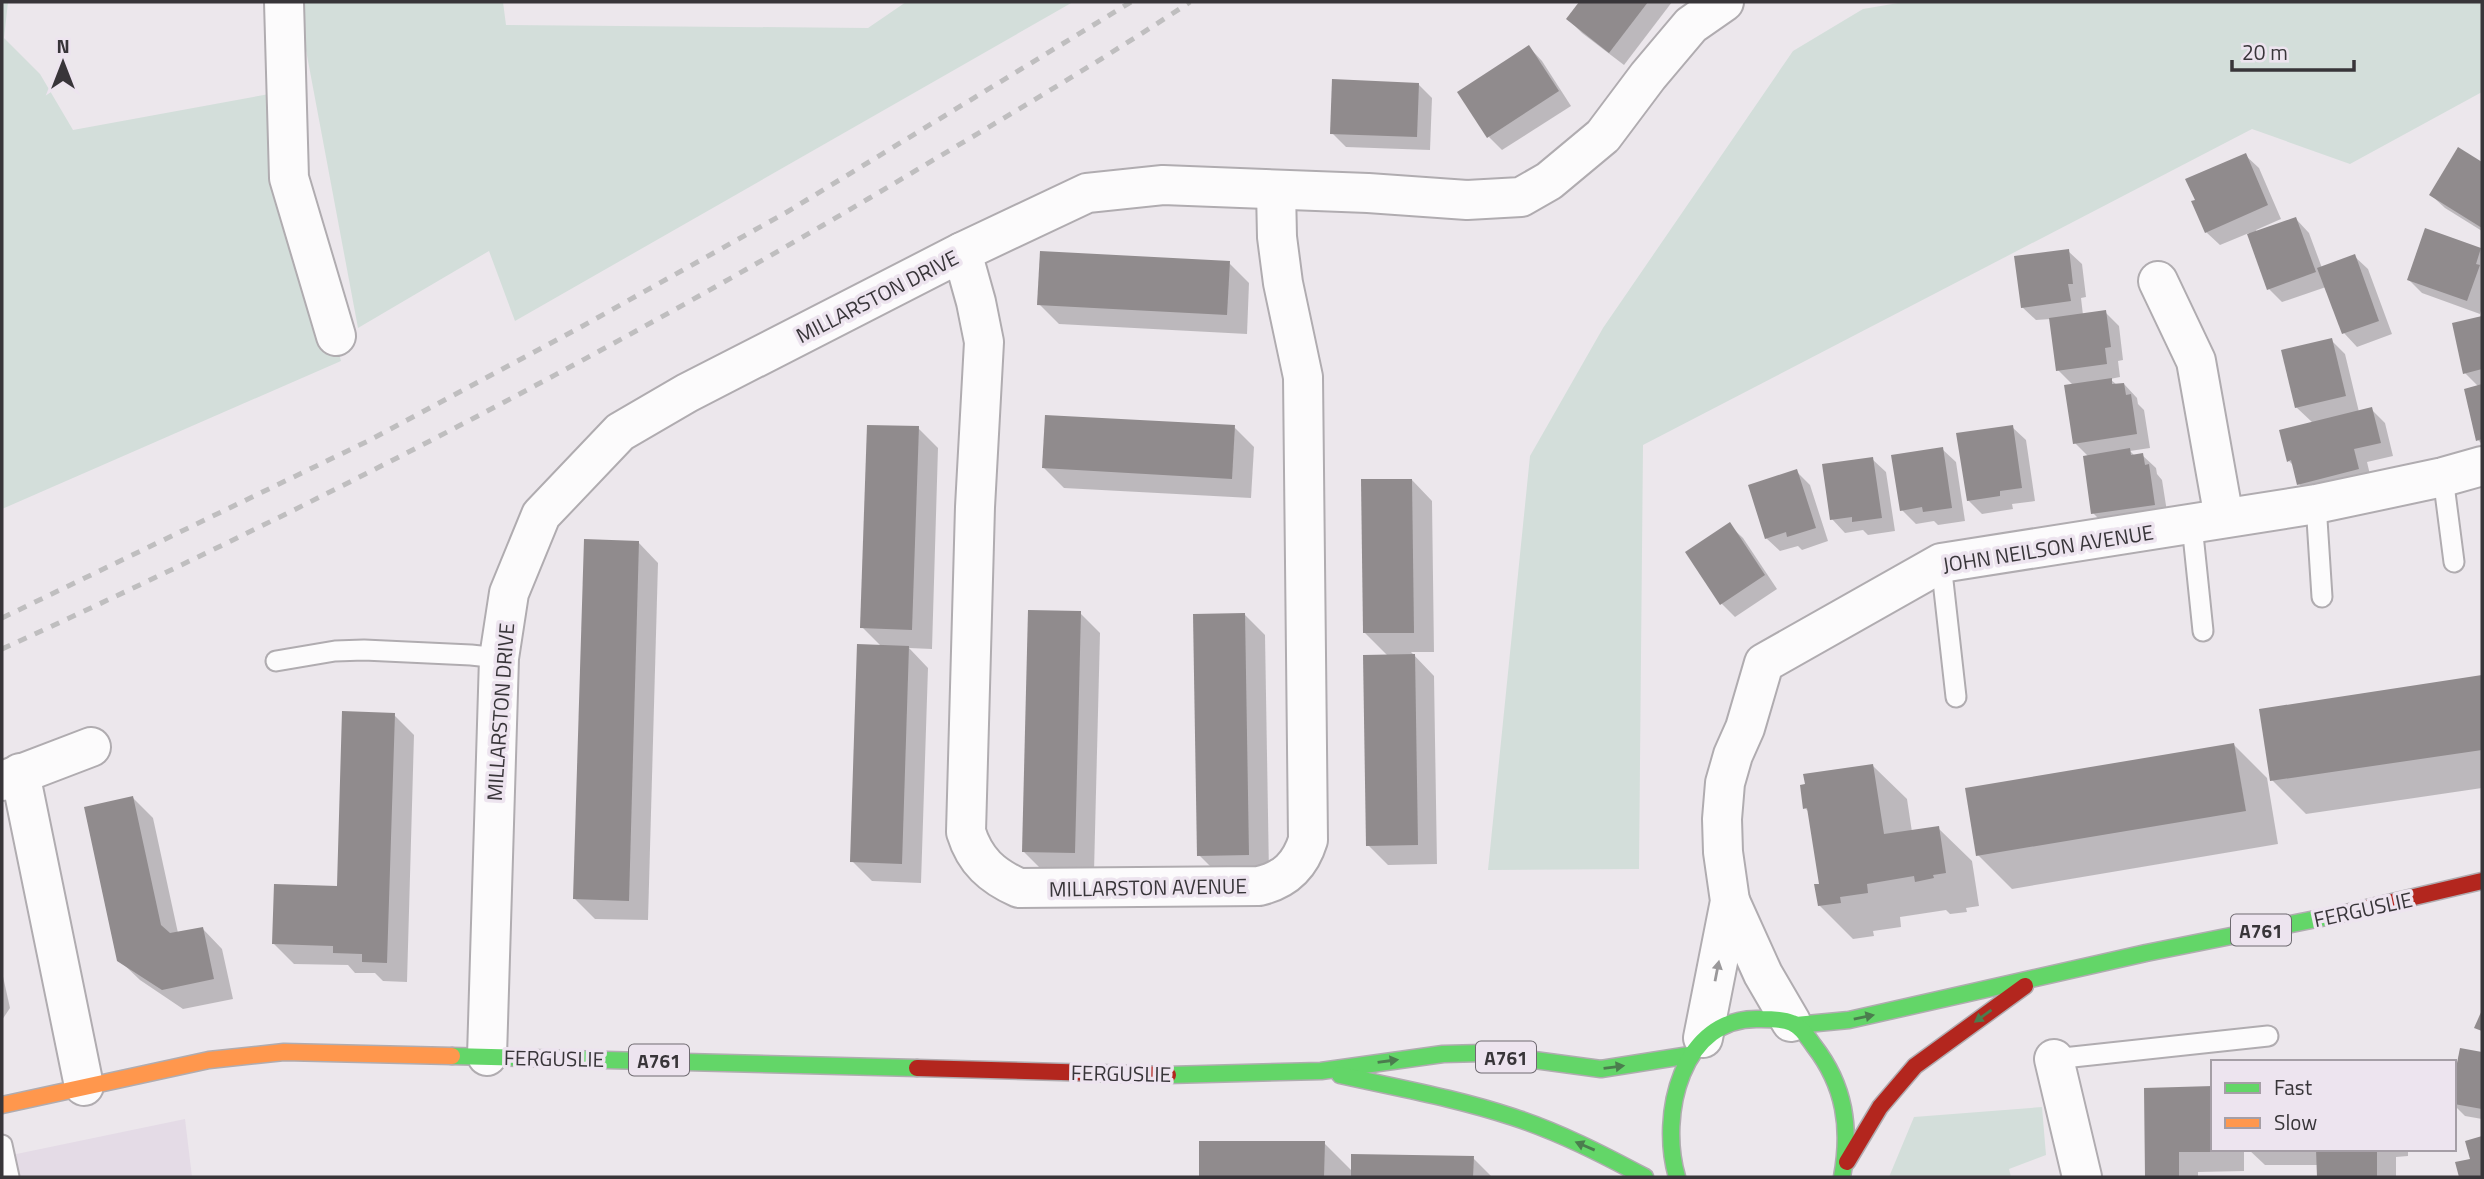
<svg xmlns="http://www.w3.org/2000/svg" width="2484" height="1179" viewBox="0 0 2484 1179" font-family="'Titillium Web',sans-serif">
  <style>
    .built { fill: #e4dbe6 }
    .green { fill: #d3deda }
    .shadow { fill: #0003 }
    .building { fill: #908b8d }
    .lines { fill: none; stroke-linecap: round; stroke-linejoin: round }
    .lane-casing { stroke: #b0acb0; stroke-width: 23 }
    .street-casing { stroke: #b0acb0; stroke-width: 42 }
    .fast-casing { stroke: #b0acb0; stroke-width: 19 }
    .slow-casing { stroke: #b0acb0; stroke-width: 19 }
    .jam-casing { stroke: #b0acb0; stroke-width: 19 }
    .lane { stroke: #fcfbfc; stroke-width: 19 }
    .street { stroke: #fcfbfc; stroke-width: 38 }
    .fast { stroke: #63d668; stroke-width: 16 }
    .slow { stroke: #ff974d; stroke-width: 16 }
    .jam { stroke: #b3261e; stroke-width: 16 }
    .rail { stroke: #bfbebf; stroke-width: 5; stroke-dasharray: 9 9; stroke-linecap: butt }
    .oneway { fill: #9a989a }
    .oneway2 { fill: #4b7d4e }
    .labels { text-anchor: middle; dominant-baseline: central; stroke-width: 7; stroke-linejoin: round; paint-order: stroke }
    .shield { fill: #ede4ef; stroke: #6e6a70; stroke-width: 2 }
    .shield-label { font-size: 19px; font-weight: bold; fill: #383539 }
    .street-label { font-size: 21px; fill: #383539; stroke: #ede4ef }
  </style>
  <rect width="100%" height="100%" fill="#ece7ec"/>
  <polygon class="built" points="185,1119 192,1177 2,1177 2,1157"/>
  <g class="green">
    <polygon points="2,2 8,2 4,38 40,74 73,130 286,91 289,178 341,361 2,509"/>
    <polygon points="297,2 503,2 506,25 868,28 906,2 1073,2 515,321 489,251 358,328"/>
    <polygon points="1904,2 2482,2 2482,92 2350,164 2252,129 1643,445 1639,869 1488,870 1530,456 1603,328 1793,51 1863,9"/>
    <polygon points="2042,1107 2046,1155 2009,1169 2011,1177 1889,1177 1914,1117"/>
  </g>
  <g class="shadow">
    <polygon points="1581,2 1672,2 1624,65 1582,33 1568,19"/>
    <polygon points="1529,47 1542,61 1571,106 1502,150 1489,137"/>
    <polygon points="1418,84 1432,98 1430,150 1346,147 1332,133"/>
    <polygon points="2459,150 2482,164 2482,231 2445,208 2431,195"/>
    <polygon points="2245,155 2259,168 2281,219 2256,230 2257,233 2296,219 2309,233 2322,268 2354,256 2368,269 2392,334 2357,347 2344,333 2326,287 2282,302 2269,289 2249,233 2220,245 2206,232"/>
    <polygon points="2481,249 2482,308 2480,314 2422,293 2409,280"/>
    <polygon points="2068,251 2082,264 2086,297 2081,298 2083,315 2105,312 2119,326 2123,360 2118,361 2120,377 2110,379 2117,385 2124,384 2137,398 2138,404 2144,410 2150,448 2130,451 2135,456 2142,455 2156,468 2157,474 2162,480 2168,518 2107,527 2093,513 2088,456 2075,443 2073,385 2058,370 2051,319 2036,320 2022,307"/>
    <polygon points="1229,263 1249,283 1247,334 1059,324 1039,304"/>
    <polygon points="2482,318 2482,444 2478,440 2479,387 2465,373 2454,325"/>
    <polygon points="2331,340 2345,354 2359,412 2371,409 2385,423 2393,456 2367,462 2372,483 2312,498 2299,484 2294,466 2289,461 2313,423 2296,407"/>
    <polygon points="1234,427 1254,447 1251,498 1064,488 1044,468"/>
    <polygon points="2012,427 2026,440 2035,501 2012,504 2013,509 1982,514 1968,500"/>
    <polygon points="918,428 938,448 932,649 909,648 928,668 921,883 872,881 852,861 881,646 862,627"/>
    <polygon points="1942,449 1956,462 1965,521 1938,525 1934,521 1916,524 1902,510"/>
    <polygon points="1872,459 1886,472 1895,531 1868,535 1863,530 1845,533 1832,519"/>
    <polygon points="1796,471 1810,485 1828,541 1802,550 1798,546 1780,551 1766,538"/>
    <polygon points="1412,480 1432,501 1434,652 1411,652 1434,676 1437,864 1388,865 1368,845 1388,656 1365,633"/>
    <polygon points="1729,525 1743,538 1777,589 1735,617 1722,604"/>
    <polygon points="638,542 658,563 648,920 595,919 575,899"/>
    <polygon points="1080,613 1100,633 1094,872 1044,872 1024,852"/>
    <polygon points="1245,615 1265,635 1269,874 1219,875 1199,855"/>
    <polygon points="2482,677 2482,788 2306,814 2272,780 2261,711"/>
    <polygon points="394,715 414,735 407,982 383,981 375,973 355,973 348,965 294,964 274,944 339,887"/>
    <polygon points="2233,744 2267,778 2278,844 2012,889 1978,855"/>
    <polygon points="1873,766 1907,799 1912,832 1938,828 1972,861 1979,906 1966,908 1967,912 1950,914 1946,910 1900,917 1901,927 1873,931 1874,936 1853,939 1819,905 1821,885 1810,813 1805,808"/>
    <polygon points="133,798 153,818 178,933 202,928 222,949 233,999 183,1009 140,980 119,960"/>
    <polygon points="2,972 10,1008 2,1020"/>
    <polygon points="2461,1050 2482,1054 2482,1119 2465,1116 2454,1105 2454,1088"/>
    <polygon points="2145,1089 2213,1149 2244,1149 2244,1171 2198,1172 2198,1177 2146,1177"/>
    <polygon points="1201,1142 1324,1143 1353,1172 1473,1158 1492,1177 1201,1177"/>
    <polygon points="2248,1149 2408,1149 2408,1156 2396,1157 2396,1177 2318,1177 2318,1165 2265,1165"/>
  </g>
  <g class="building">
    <polygon points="1579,2 1648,2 1609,53 1566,19"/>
    <polygon points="1529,45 1559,91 1487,138 1457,92"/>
    <polygon points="1332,79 1419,83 1417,137 1330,134"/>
    <polygon points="2458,147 2482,162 2482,228 2429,195"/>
    <polygon points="2246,153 2268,205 2205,233 2191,201 2195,200 2185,179"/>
    <polygon points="2296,217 2316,272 2267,290 2247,234"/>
    <polygon points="2425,228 2481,248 2476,264 2480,265 2467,301 2407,280"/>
    <polygon points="2069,249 2073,284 2068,284 2071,301 2021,308 2014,256"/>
    <polygon points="1040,251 1230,261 1227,315 1037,305"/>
    <polygon points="2355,254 2379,321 2342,334 2317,268"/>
    <polygon points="2106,310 2111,347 2105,348 2107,364 2056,371 2049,318"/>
    <polygon points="2482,316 2482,369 2463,374 2452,323"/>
    <polygon points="2332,338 2346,396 2295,408 2281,350"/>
    <polygon points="2112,378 2112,384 2124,383 2126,395 2131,394 2137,434 2073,444 2064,385"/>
    <polygon points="2482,384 2482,439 2476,441 2464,389"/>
    <polygon points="2372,407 2381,443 2354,449 2359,469 2297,485 2291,460 2287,462 2279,430"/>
    <polygon points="1045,415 1235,425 1232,479 1042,468"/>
    <polygon points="867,425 919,426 912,630 860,628"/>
    <polygon points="2013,425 2022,488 2000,491 2000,496 1967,501 1956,433"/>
    <polygon points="1943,447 1952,508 1923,512 1922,507 1900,511 1891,455"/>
    <polygon points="2130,448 2131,455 2143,453 2145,465 2149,464 2155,505 2091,514 2083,456"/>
    <polygon points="1873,457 1882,518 1852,522 1852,517 1830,520 1822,464"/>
    <polygon points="1797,469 1816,528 1787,537 1786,532 1765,539 1748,485"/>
    <polygon points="1361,479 1412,479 1414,633 1363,633"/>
    <polygon points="1730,522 1765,575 1720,605 1685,552"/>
    <polygon points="584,539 639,541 629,901 573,899"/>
    <polygon points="1028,610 1081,611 1075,853 1022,852"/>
    <polygon points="1245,613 1249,855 1197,856 1193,614"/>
    <polygon points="857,644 909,646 902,864 850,862"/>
    <polygon points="1415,654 1418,845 1366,846 1363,655"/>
    <polygon points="2482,675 2482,750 2270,781 2259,709"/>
    <polygon points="342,711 395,713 387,963 362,962 362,954 333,953 333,946 272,944 274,884 337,886"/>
    <polygon points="2234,743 2246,811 1976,856 1965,788"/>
    <polygon points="1873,764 1884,834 1939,826 1946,873 1933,875 1934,878 1915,882 1914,876 1867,884 1868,893 1840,897 1841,903 1818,906 1814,884 1819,884 1807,808 1803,809 1800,785 1805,784 1803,774"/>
    <polygon points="133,796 161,925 170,933 203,927 214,979 162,990 117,961 84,807"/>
    <polygon points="2482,1010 2482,1031 2474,1028"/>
    <polygon points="2460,1048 2482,1052 2482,1109 2454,1104 2454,1078"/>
    <polygon points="2213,1086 2213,1149 2223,1149 2223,1152 2179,1152 2179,1177 2145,1177 2144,1088"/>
    <polygon points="2482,1136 2482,1177 2459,1177 2455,1162 2470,1159 2465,1141"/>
    <polygon points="1199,1141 1325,1141 1324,1177 1199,1177"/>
    <polygon points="2316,1149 2377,1149 2377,1177 2317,1177"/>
    <polygon points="1351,1154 1474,1156 1473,1177 1351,1177"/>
  </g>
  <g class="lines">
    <g class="lane-casing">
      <g id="lane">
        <polyline points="2443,477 2454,562"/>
        <polyline points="2316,504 2322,597"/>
        <polyline points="2192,525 2203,631"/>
        <polyline points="1941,563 1956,697"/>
        <polyline points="276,661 335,651 364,650 471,655 499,658"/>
        <polyline points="2054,1059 2268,1036"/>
        <polyline points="2,1145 9,1177"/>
      </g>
    </g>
    <g class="street-casing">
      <g id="street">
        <polyline points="284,2 289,178 336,336"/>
        <path d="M962,252l14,50 8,40 -9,165 -9,325c9,29 26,44 53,56l240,-2c26,-6 41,-20 49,-46l-5,-463 -20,-94 -6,-46 -1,-47"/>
        <polyline points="2158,281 2196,361 2224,518"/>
        <polyline points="20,773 84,1086"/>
        <polyline points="2,781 91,747"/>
        <polyline points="1730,901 1763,974 1791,1022"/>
        <polyline points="1703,1038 1730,901 1723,852 1722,819 1725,783 1733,755 1745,728 1764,663 1941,563 2316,504 2443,477 2482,466"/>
        <polyline points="487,1056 499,658 509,593 541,515 620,432 687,393 962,252 1087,193 1163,185 1368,193 1467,200 1521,197 1549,181 1603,136 1648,76 1691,25 1724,2"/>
        <polyline points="2054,1059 2082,1177"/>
      </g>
    </g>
    <g class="fast-casing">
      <g id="fast">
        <polyline points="1796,1025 1849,1020 2146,953 2346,913"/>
        <polyline points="452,1056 917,1068"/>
        <polyline points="1168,1075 1321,1071 1443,1054 1483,1053 1601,1069 1690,1055"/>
        <path d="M1340,1075c58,13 116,23 173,42 46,15 89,37 132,60"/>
        <path d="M1677,1177c-18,-61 4,-162 84,-158 10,0 22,0 31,4 10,4 16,15 22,23 31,40 37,82 28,131"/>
      </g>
    </g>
    <g class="slow-casing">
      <polyline id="slow" points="2,1105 209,1060 284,1052 452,1056"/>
    </g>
    <g class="jam-casing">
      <g id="jam">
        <polyline points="2346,913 2482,881"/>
        <polyline points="917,1068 1168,1075"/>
        <polyline points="1847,1162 1880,1107 1915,1066 2025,986"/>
      </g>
    </g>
    <use href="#lane" class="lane"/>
    <use href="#street" class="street"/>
    <use href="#fast" class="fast"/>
    <use href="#slow" class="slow"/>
    <use href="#jam" class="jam"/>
    <g class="rail">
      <polyline points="2,618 368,441 579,328 787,212 1131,2"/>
      <path d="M2,649c320,-146 632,-309 933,-490 86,-51 172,-102 255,-157"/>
    </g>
  </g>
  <defs><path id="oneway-solid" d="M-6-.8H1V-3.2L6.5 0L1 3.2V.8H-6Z" transform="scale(1.75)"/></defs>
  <use class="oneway" href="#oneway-solid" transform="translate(1717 971) rotate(-79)"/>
  <g class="oneway2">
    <use href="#oneway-solid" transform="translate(1983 1016) rotate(144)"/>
    <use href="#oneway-solid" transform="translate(1864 1017) rotate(-12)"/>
    <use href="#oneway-solid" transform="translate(1388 1061) rotate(-8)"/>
    <use href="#oneway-solid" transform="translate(1614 1067) rotate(-7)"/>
    <use href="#oneway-solid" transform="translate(1585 1146) rotate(-157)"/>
  </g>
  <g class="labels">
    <g class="shield">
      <rect x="2231" y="914.5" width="60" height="31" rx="5"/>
      <rect x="1476" y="1041.5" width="60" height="31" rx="5"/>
      <rect x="629" y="1044.5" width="60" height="31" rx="5"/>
    </g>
    <g class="shield-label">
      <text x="2261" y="930">A761</text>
      <text x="1506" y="1057">A761</text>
      <text x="659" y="1060">A761</text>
    </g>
    <g class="street-label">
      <text transform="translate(877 296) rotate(-27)">MILLARSTON DRIVE</text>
      <text transform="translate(2048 548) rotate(-9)">JOHN NEILSON AVENUE</text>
      <text transform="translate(500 712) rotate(-86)">MILLARSTON DRIVE</text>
      <text transform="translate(1148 887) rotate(-1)">MILLARSTON AVENUE</text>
      <text transform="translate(2363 909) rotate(-12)">FERGUSLIE</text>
      <text transform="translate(554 1058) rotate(1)">FERGUSLIE</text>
      <text transform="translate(1121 1073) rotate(1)">FERGUSLIE</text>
    </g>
  </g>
  <rect width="2484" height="1179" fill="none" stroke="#383539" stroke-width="7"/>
  <rect x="2211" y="1060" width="245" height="91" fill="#ede4ef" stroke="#a59ea6" stroke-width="2"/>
  <rect x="2225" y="1083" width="35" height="10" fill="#63d668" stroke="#a59ea6" stroke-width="2"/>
  <text x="2274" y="1095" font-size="21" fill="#383539">Fast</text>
  <rect x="2225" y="1118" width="35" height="10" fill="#ff974d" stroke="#a59ea6" stroke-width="2"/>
  <text x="2274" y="1130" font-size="21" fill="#383539">Slow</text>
  <g transform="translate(63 63)" stroke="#ede4ef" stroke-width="5" paint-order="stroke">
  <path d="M0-5L12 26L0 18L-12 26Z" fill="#383539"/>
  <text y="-10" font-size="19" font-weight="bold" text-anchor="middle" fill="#383539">N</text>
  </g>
  <path d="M2232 60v10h122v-10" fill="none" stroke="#383539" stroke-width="3.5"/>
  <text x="2242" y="60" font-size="21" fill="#383539" stroke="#ede4ef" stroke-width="5" paint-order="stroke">20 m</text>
</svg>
